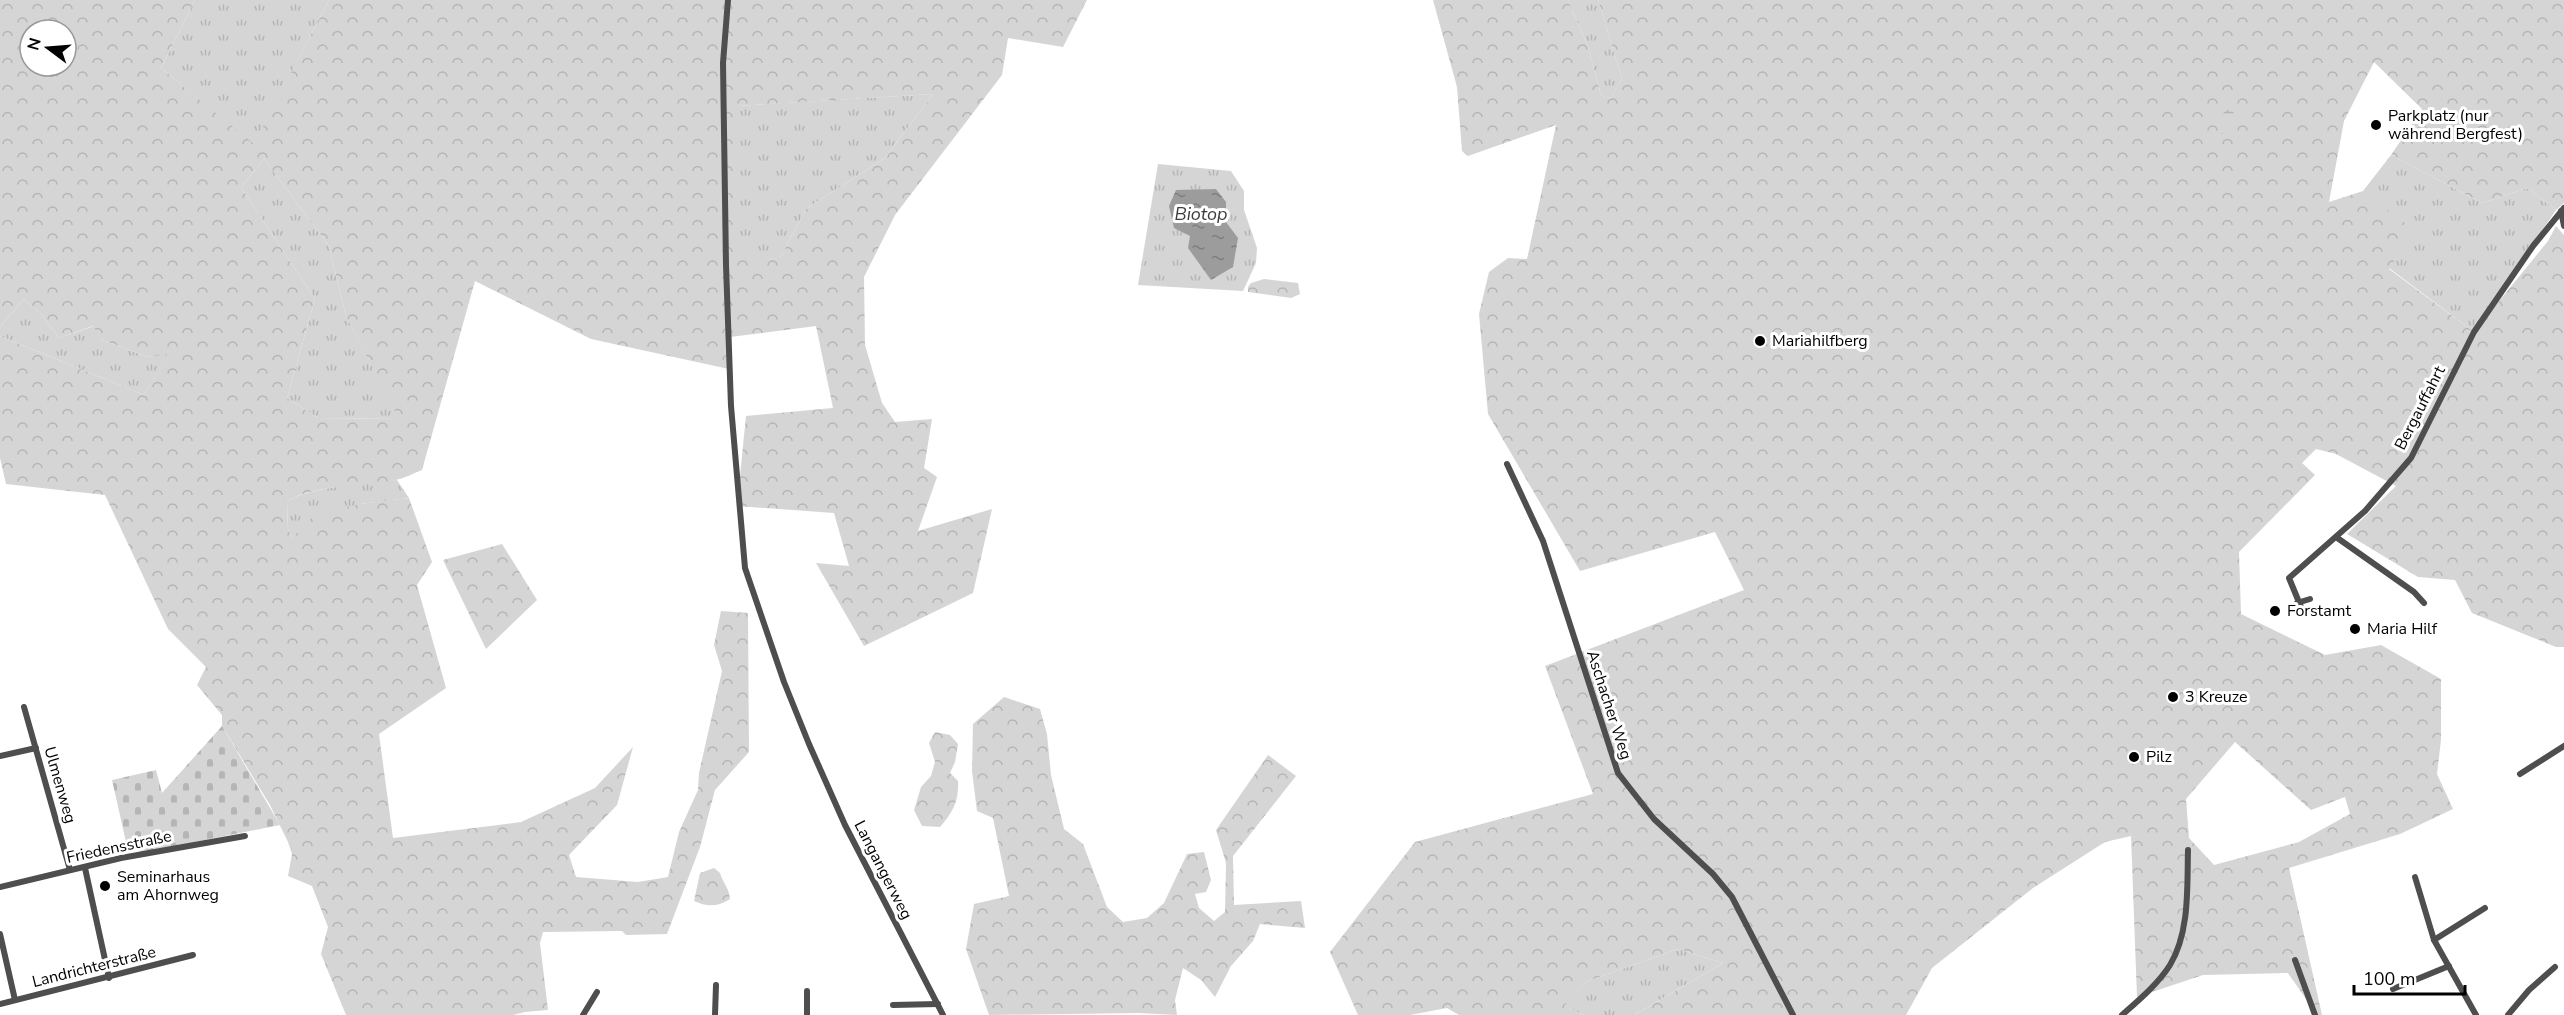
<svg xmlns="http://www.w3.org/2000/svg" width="2564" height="1015" viewBox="0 0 2564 1015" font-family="'Nunito Sans',sans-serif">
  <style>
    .grass { fill: url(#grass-tufts) }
    .forest { fill: url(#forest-crowns); fill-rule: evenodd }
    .wetland { fill: url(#wetland-marsh) }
    .cemetery { fill: url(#cemetery-stones) }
    .water { fill: url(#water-ripples) }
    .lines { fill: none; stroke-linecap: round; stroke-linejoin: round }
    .street { stroke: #4e4e4e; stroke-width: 6 }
    .poi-dot { fill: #000; stroke: #fff; stroke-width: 2 }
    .labels { text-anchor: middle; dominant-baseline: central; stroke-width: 6; stroke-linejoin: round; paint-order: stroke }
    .poi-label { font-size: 16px; fill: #000; stroke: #fff; text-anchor: start }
    .street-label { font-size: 16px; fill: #000; stroke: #fff }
    .water-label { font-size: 18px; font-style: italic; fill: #3d3d3d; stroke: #fff }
  </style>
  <defs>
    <pattern id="grass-tufts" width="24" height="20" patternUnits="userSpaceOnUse" patternTransform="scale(1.5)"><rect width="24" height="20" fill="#d5d5d5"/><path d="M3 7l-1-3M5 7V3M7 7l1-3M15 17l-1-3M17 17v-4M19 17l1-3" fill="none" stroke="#b5b5b5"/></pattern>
    <pattern id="forest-crowns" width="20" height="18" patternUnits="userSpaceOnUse" patternTransform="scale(1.5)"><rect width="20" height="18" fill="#d5d5d5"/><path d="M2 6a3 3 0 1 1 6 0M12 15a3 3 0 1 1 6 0" fill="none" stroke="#b5b5b5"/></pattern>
    <pattern id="wetland-marsh" width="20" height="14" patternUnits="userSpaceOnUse" patternTransform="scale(1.5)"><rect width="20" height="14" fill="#d5d5d5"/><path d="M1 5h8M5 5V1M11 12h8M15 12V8" fill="none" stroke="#b5b5b5"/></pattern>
    <pattern id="cemetery-stones" width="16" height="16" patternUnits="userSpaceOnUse" patternTransform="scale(1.5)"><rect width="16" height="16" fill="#d5d5d5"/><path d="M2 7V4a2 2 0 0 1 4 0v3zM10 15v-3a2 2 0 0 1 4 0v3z" fill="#b5b5b5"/></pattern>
    <pattern id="water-ripples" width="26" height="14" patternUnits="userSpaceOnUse" patternTransform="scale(1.5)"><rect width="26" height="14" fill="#9c9c9c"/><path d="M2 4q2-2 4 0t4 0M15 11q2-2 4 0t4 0" fill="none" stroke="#7d7d7d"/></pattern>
  </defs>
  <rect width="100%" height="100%" fill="#fff"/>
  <g class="grass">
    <polygon points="195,0 329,0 254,145 161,68"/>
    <polygon points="1568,0 1598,0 1622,79 1610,99 1601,95 1588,47"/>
    <polygon points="933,94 885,158 806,209 780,258 735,261 735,106"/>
    <polygon points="2391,155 2482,203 2527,188 2556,210 2474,332 2389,268 2363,191"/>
    <polygon points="264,159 329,246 346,316 400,419 318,418 287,398 315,299 241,187"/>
    <polygon points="1158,164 1231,171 1244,191 1244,210 1257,248 1256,263 1243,291 1138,285"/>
    <polygon points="24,299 41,314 59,338 94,326 102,340 148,357 170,353 144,395 0,336 0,327"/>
    <path d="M397,480l12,18 -48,6 -68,34 -5,-8 -1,-28c19,-15 83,-19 110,-22z"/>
    <polygon points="1678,949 1723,963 1634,1015 1584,1015 1563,1006 1588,981"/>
  </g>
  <g class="forest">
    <path d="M0,0h195l-34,68 93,76 75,-144h758l-24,47 -55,-9 -6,37 -107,140 -31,62 1,68 17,58 13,19 37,-3 -8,49 13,9 -19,54 74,-22 -19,84 -109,53 -48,-83 33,3 -15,-53 -97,-7 9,-90 87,-8 -17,-82 -86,11 -1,32 -138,-30 -116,-58 -53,189c-8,3 -17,8 -26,10 -29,7 -85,4 -109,22l1,28 5,8c4,-5 8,-11 12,-15 18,-17 79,-22 104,-25l23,64 -15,23 29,103 -67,46 14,104 128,-16 74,-34 38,-41 -16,58 -48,50 7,22 62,5 30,-5 11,-45 19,-42 1,-17 23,-102 -8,-26 7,-34 27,2 1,139 -34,38 -15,57 -33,87 -41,1 -4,-4 -79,1 -3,11 8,67 -23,2 -12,3h-167l-25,-61 7,-27 -16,-41 -24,-10 4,-22 -4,-12 -18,-37 -48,-79v-11l-25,-30 9,-18 -38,-38 -63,-134 -99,-11 -6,-26v-122l144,59 25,-41 -21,3 -46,-17 -9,-14 -34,12 -18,-24 -17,-15 -24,28zM30,30h36v36h-36zM933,94l-48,64 -79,51 -26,49 -45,2 1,-154zM264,159l65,87 17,70 53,103 -81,-1 -31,-20 28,-99 -74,-112z"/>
    <path d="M1433,0h135l20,47 13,48 9,4 12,-20 -24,-79h966v203l-8,7 -29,-22 -45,15 -91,-48 31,-46 -48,-47 -30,59 -15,81 34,-11 51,39 -25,39 85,63 74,-91 8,-15 8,9v412h-8l-84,-34 -17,-33 -37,-3 -71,-43 49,-48 -60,-32 -20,-5 -14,14 13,12 -76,77 2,62 84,41 56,-10 60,34v61l-4,34 16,35 -53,25 -111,34 33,147h-5l-29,-42 -85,2 -66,22 -6,-161 -26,6 -72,46 -101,80 -26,47h-272l89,-52 -45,-14 -90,32 -24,25 20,9h-125l-12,-7 -37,7h-52l-28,-63 85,-110 178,-48 -48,-128 199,-76 -29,-58 -135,39 -92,-157 -9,-100 10,-42 19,-14 19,1 29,-134 -88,31 -6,-5 -5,-64zM2235,742l76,68 34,-13 5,17 -51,28 -85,23 -25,-27 -3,-39z"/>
    <polygon points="1264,279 1298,283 1300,294 1291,298 1248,292 1248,287 1251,283"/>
    <polygon points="502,544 537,600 486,649 443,560"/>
    <polygon points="1004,697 1040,709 1047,734 1051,775 1064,829 1083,844 1107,907 1123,922 1147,918 1164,903 1187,854 1204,852 1211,880 1206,892 1195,894 1199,908 1214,921 1225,912 1226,863 1216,830 1268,755 1296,776 1233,856 1234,905 1301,901 1305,928 1260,924 1253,941 1231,966 1215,997 1201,980 1183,968 1175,1000 1177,1015 1139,1013 989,1015 966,949 974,904 1009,896 993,818 977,811 972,771 973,724"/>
    <path d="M935,732l15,3 8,9 -3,18 -5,11 8,8c1,20 -5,31 -18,46l-18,-1 -8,-16 7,-23 10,-11 4,-14 -6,-19z"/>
    <path d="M714,868l6,5c3,10 9,15 10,26 -12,8 -23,8 -36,2l6,-28z"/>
  </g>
  <polygon class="wetland" points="2230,108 2237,115 2222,134 2219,126 2222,114"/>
  <polygon class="cemetery" points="222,726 280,825 140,853 138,840 126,842 112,780 156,770 162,793"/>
  <polygon class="water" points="1216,189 1226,202 1226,222 1238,238 1233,267 1211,280 1188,248 1190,236 1174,228 1169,206 1176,190"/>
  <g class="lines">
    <g class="street">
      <polyline points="728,0 723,63 726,265 731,406 745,568 784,682 809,744 845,825 943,1015"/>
      <polyline points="2561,211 2564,226"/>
      <polyline points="1507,464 1543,541 1618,773 1654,819 1713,874 1732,897 1793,1015"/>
      <polyline points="2336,537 2414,592 2424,603"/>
      <polyline points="2297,603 2310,599"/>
      <polyline points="2301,607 2289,578 2365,511 2411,458 2474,332 2533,246 2564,208"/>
      <polyline points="24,707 70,870"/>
      <polyline points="0,756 36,748"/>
      <polyline points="2520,774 2564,746"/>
      <polyline points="85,868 109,978"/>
      <polyline points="2415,877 2434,940 2476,1015"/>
      <polyline points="0,887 121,858 245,836"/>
      <polyline points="0,934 15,1000"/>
      <polyline points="2434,940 2485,908"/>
      <polyline points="2295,960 2315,1015"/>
      <polyline points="2393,989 2449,966"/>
      <polyline points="807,991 807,1015"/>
      <polyline points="0,1004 193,955"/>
      <polyline points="893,1005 938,1004"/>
      <polyline points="583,1015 597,992"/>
      <polyline points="715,1015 716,985"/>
      <path d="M2122,1015c17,-15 36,-31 48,-50 20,-33 17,-79 18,-115"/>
      <polyline points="2508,1015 2529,990 2555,967"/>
    </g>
  </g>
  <g class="poi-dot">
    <circle cx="2376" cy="125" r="6"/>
    <circle cx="1760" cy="341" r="6"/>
    <circle cx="2275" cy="611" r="6"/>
    <circle cx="2355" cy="629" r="6"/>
    <circle cx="2173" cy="697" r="6"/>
    <circle cx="2134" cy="757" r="6"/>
    <circle cx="105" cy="886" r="6"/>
  </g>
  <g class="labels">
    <g class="poi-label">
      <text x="2388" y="116">Parkplatz (nur<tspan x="2388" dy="18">während Bergfest)</tspan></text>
      <text x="1772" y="341">Mariahilfberg</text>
      <text x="2287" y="611">Forstamt</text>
      <text x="2367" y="629">Maria Hilf</text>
      <text x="2185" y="697">3 Kreuze</text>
      <text x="2146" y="757">Pilz</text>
      <text x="117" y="877">Seminarhaus<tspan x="117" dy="18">am Ahornweg</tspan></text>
    </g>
    <g class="street-label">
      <text transform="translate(2420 408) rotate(-63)">Bergauffahrt</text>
      <text transform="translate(1609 705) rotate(72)">Aschacher Weg</text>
      <text transform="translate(60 785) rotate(74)">Ulmenweg</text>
      <text transform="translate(119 847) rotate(-12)">Friedensstraße</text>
      <text transform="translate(883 870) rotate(63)">Langangerweg</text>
      <text transform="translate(94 967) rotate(-14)">Landrichterstraße</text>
    </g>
    <g class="water-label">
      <text x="1201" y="214">Biotop</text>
    </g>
  </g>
  <g transform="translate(48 48) rotate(286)"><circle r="28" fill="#ffffff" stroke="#999999" stroke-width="1.5"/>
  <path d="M0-4.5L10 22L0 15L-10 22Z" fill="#000000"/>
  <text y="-9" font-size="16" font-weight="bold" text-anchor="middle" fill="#000000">N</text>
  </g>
  <path d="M2354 985v9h111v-9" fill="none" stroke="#000000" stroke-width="3"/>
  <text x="2363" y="985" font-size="18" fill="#000000" stroke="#ffffff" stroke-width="4.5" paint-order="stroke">100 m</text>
</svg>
